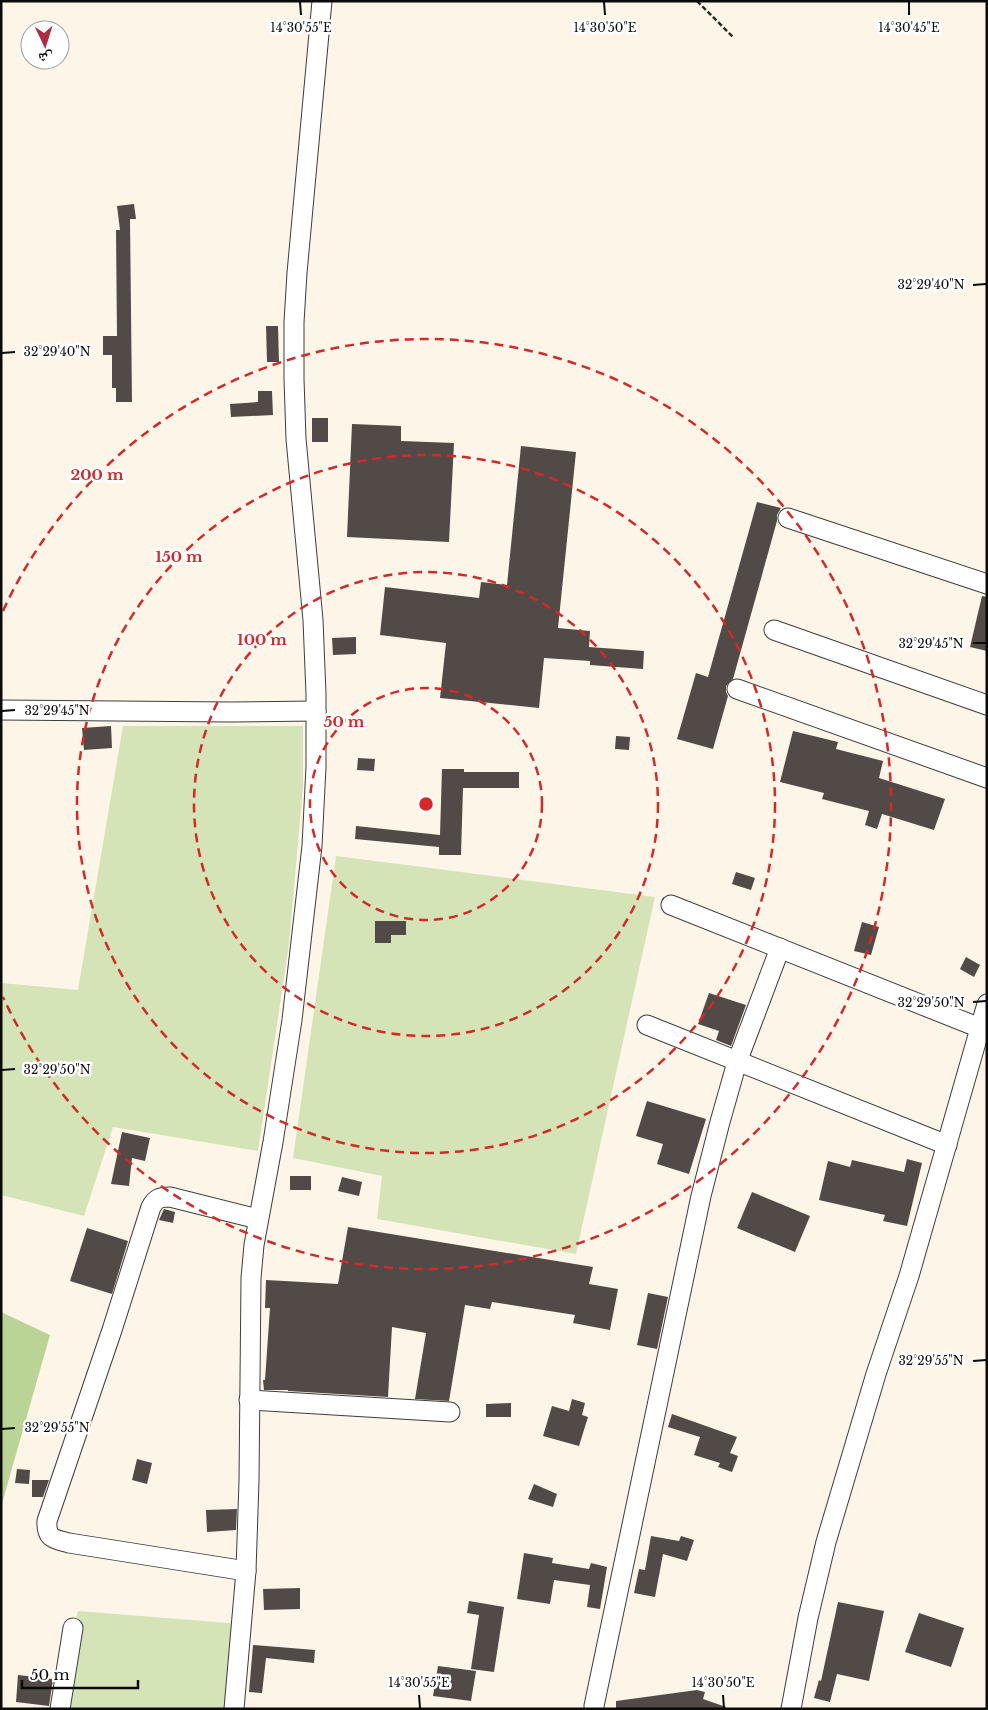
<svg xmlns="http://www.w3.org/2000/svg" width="988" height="1710" viewBox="0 0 988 1710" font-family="'Libre Baskerville','Noto Naskh Arabic',serif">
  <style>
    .green { fill: #d4e4b6 }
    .forest { fill: #bad496 }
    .building { fill: #524a47 }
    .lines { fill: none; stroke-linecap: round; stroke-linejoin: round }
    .minor-casing { stroke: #3d3d3d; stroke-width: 21 }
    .path { stroke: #2c2c2c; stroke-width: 2.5; stroke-dasharray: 5 2.5; stroke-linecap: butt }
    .minor { stroke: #fff; stroke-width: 19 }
    .ticks { fill: none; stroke: #0a0a0a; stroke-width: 2 }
    .ring { fill: none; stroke: #d62828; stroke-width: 2.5; stroke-dasharray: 9 6 }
    .ticks-label { font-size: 12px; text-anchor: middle; fill: #0a0a0a; stroke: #fff; stroke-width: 5; stroke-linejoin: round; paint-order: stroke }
    .centre { fill: #d62828; stroke: #fff; stroke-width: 2.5 }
    .ring-label { font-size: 15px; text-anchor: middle; font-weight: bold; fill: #d62828; stroke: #fff; stroke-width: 5; stroke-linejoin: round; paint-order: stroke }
  </style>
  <rect width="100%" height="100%" fill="#fdf6e8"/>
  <g class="green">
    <polygon points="123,726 303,726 303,787 289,944 258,1151 113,1127 84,1216 1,1195 1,983 78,990"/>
    <polygon points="336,856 655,897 576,1254 377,1219 382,1176 293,1158"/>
    <polygon points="78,1611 241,1624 234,1709 60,1709 73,1628"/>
  </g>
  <polygon class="forest" points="1,1312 50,1335 1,1507"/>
  <g class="building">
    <polygon points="134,204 136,219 130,219 132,402 116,402 116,388 112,388 112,355 103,355 103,336 117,336 116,230 120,230 117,206"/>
    <polygon points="266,326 278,326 279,362 267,362"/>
    <polygon points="258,391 272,391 273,415 231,417 230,404 258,402"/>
    <rect x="312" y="418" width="16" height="24"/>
    <polygon points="352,424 401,426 401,441 454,443 449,542 347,537"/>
    <polygon points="521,446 576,452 558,628 590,631 589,647 644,651 643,669 590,665 590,661 544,658 539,708 440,698 446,643 380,635 385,587 479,598 481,582 507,585"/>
    <polygon points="757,502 781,508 777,515 777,521 733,679 726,686 726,692 728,696 713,749 677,739 696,673 708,677"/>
    <polygon points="982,596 987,597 987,651 970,647"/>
    <polygon points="356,637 356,654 333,655 332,638"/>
    <polygon points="111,726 112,748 84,750 82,728"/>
    <polygon points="793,731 838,742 836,749 883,761 879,778 945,799 934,830 882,814 877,829 865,825 869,811 822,799 824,793 780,782"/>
    <polygon points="616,736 630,737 629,750 615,749"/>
    <polygon points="358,758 375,759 374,771 357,770"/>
    <polygon points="442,769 464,769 464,772 519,772 519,788 463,788 461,855 439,855 439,847 355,839 356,826 440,835"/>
    <polygon points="736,872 755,878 751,890 732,884"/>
    <polygon points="375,921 406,921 406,935 391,935 391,943 375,943"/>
    <polygon points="862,922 879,927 871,955 854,951"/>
    <polygon points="966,957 980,965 974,977 960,969"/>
    <polygon points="709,993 746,1005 731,1046 716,1040 719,1031 698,1024"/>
    <polygon points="647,1101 706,1119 689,1174 657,1164 663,1144 636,1136"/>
    <polygon points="122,1132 150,1138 145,1161 132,1158 129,1186 111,1184"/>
    <polygon points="907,1159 922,1163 907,1226 883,1221 885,1215 819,1200 828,1161 850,1167 852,1160 904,1172"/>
    <rect x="290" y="1176" width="21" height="14"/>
    <polygon points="342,1177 362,1182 359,1196 338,1191"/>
    <polygon points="752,1192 810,1216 795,1252 737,1228"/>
    <polygon points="164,1209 175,1212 173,1223 159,1220"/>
    <polygon points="348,1227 593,1267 589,1284 618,1289 610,1330 573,1323 575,1315 492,1302 490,1309 465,1305 449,1401 415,1399 426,1333 392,1327 388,1397 288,1391 288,1390 264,1390 263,1380 265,1380 270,1308 265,1308 266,1280 338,1284"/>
    <polygon points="87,1228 128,1241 112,1294 70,1281"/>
    <polygon points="648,1293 668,1297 657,1349 637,1345"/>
    <polygon points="572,1399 585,1403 582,1415 588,1417 579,1446 543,1436 552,1406 569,1411"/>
    <polygon points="511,1403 511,1417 486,1417 486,1404"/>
    <polygon points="672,1414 737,1437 730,1453 738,1456 732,1472 718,1467 720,1463 694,1455 700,1437 668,1427"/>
    <polygon points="137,1459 152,1463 147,1484 132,1480"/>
    <polygon points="17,1469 30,1470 29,1484 15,1483"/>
    <polygon points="32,1480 49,1480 43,1497 32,1497"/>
    <polygon points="534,1484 557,1494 553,1507 528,1499"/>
    <polygon points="237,1509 236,1530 207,1532 206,1510"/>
    <polygon points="651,1536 679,1541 681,1536 694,1540 687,1561 663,1554 655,1597 634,1593 639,1569 645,1570"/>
    <polygon points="524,1553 553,1558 552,1563 589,1569 591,1563 607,1567 600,1609 587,1607 590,1585 554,1580 550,1604 517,1599"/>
    <polygon points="300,1588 300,1609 264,1610 263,1589"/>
    <polygon points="469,1601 504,1607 494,1672 471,1669 479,1615 467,1613"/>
    <polygon points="838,1602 884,1611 869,1681 837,1674 830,1702 814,1698 819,1680 821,1681"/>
    <polygon points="919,1613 964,1628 951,1667 905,1652"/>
    <polygon points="253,1645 315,1650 314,1663 266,1658 262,1693 249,1692"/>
    <polygon points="438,1666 476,1671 471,1701 433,1696"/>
    <polygon points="18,1675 53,1679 49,1706 16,1702"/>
    <polygon points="697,1690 705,1692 703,1699 726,1707 725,1709 616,1709 616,1701"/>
  </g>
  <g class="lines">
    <g class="minor-casing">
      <g id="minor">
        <polyline points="788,518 987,584"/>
        <polyline points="774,630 987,705"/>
        <polyline points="737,689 987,778"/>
        <polyline points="1,710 231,712 316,711"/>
        <polyline points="671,905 980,1028"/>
        <polyline points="647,1025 947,1145"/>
        <polyline points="249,1400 450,1412"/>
        <path d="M246,1571l-177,-28c-15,-4 -23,-4 -22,-22l65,-191 39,-123c5,-9 9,-10 19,-10l88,22"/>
        <polyline points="594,1706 701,1196 720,1122 737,1062 780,948"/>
        <polyline points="60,1709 73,1628"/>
        <polyline points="234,1709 246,1571 249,1481 251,1278 254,1245 273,1142 292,1020 312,846 316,767 316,694 313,620 296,439 294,379 294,322 297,273 322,1"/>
        <polyline points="791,1709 808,1618 826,1542 876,1374 909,1276 987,1004"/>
      </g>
    </g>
    <polyline class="path" points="697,1 733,37"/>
    <use href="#minor" class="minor"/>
  </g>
  <path class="ticks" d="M300,2l1,13M604,2l1,13M909,2v13M973,285l13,-1M2,353l13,-1M973,643h13M2,711l13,-1M973,1002l13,-1M2,1070l13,-1M973,1361l13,-1M2,1429l13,-1M419,1695l1,13M723,1695l1,13"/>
  <g class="ring">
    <circle cx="426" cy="804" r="116"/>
    <circle cx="426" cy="804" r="232"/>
    <circle cx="426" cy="804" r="349"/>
    <path d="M3 611A465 465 0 1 1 3 997"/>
  </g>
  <g class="ticks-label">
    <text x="301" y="32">14°30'55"E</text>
    <text x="605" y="32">14°30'50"E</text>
    <text x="909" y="32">14°30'45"E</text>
    <text x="931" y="289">32°29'40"N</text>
    <text x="57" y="356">32°29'40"N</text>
    <text x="931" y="648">32°29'45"N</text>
    <text x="57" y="715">32°29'45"N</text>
    <text x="931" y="1007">32°29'50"N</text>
    <text x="57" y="1074">32°29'50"N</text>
    <text x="931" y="1365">32°29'55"N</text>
    <text x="57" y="1432">32°29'55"N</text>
    <text x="419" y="1687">14°30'55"E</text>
    <text x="723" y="1687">14°30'50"E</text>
  </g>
  <circle cx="426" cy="804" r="8" class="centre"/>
  <g class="ring-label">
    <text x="97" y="480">200 m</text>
    <text x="179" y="562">150 m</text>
    <text x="262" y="645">100 m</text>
    <text x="344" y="727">50 m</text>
  </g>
  <rect width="988" height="1710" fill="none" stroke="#0a0a0a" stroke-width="5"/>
  <g transform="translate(45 45) rotate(176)"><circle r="24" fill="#ffffff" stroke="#9d9d9d"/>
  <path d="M0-4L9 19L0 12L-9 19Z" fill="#ae2d45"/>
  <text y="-8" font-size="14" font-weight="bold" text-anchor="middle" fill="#0a0a0a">ش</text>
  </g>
  <path d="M22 1680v8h116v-8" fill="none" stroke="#0a0a0a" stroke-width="2.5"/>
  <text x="30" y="1680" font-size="15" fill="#0a0a0a" stroke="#ffffff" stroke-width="4" paint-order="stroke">50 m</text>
</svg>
